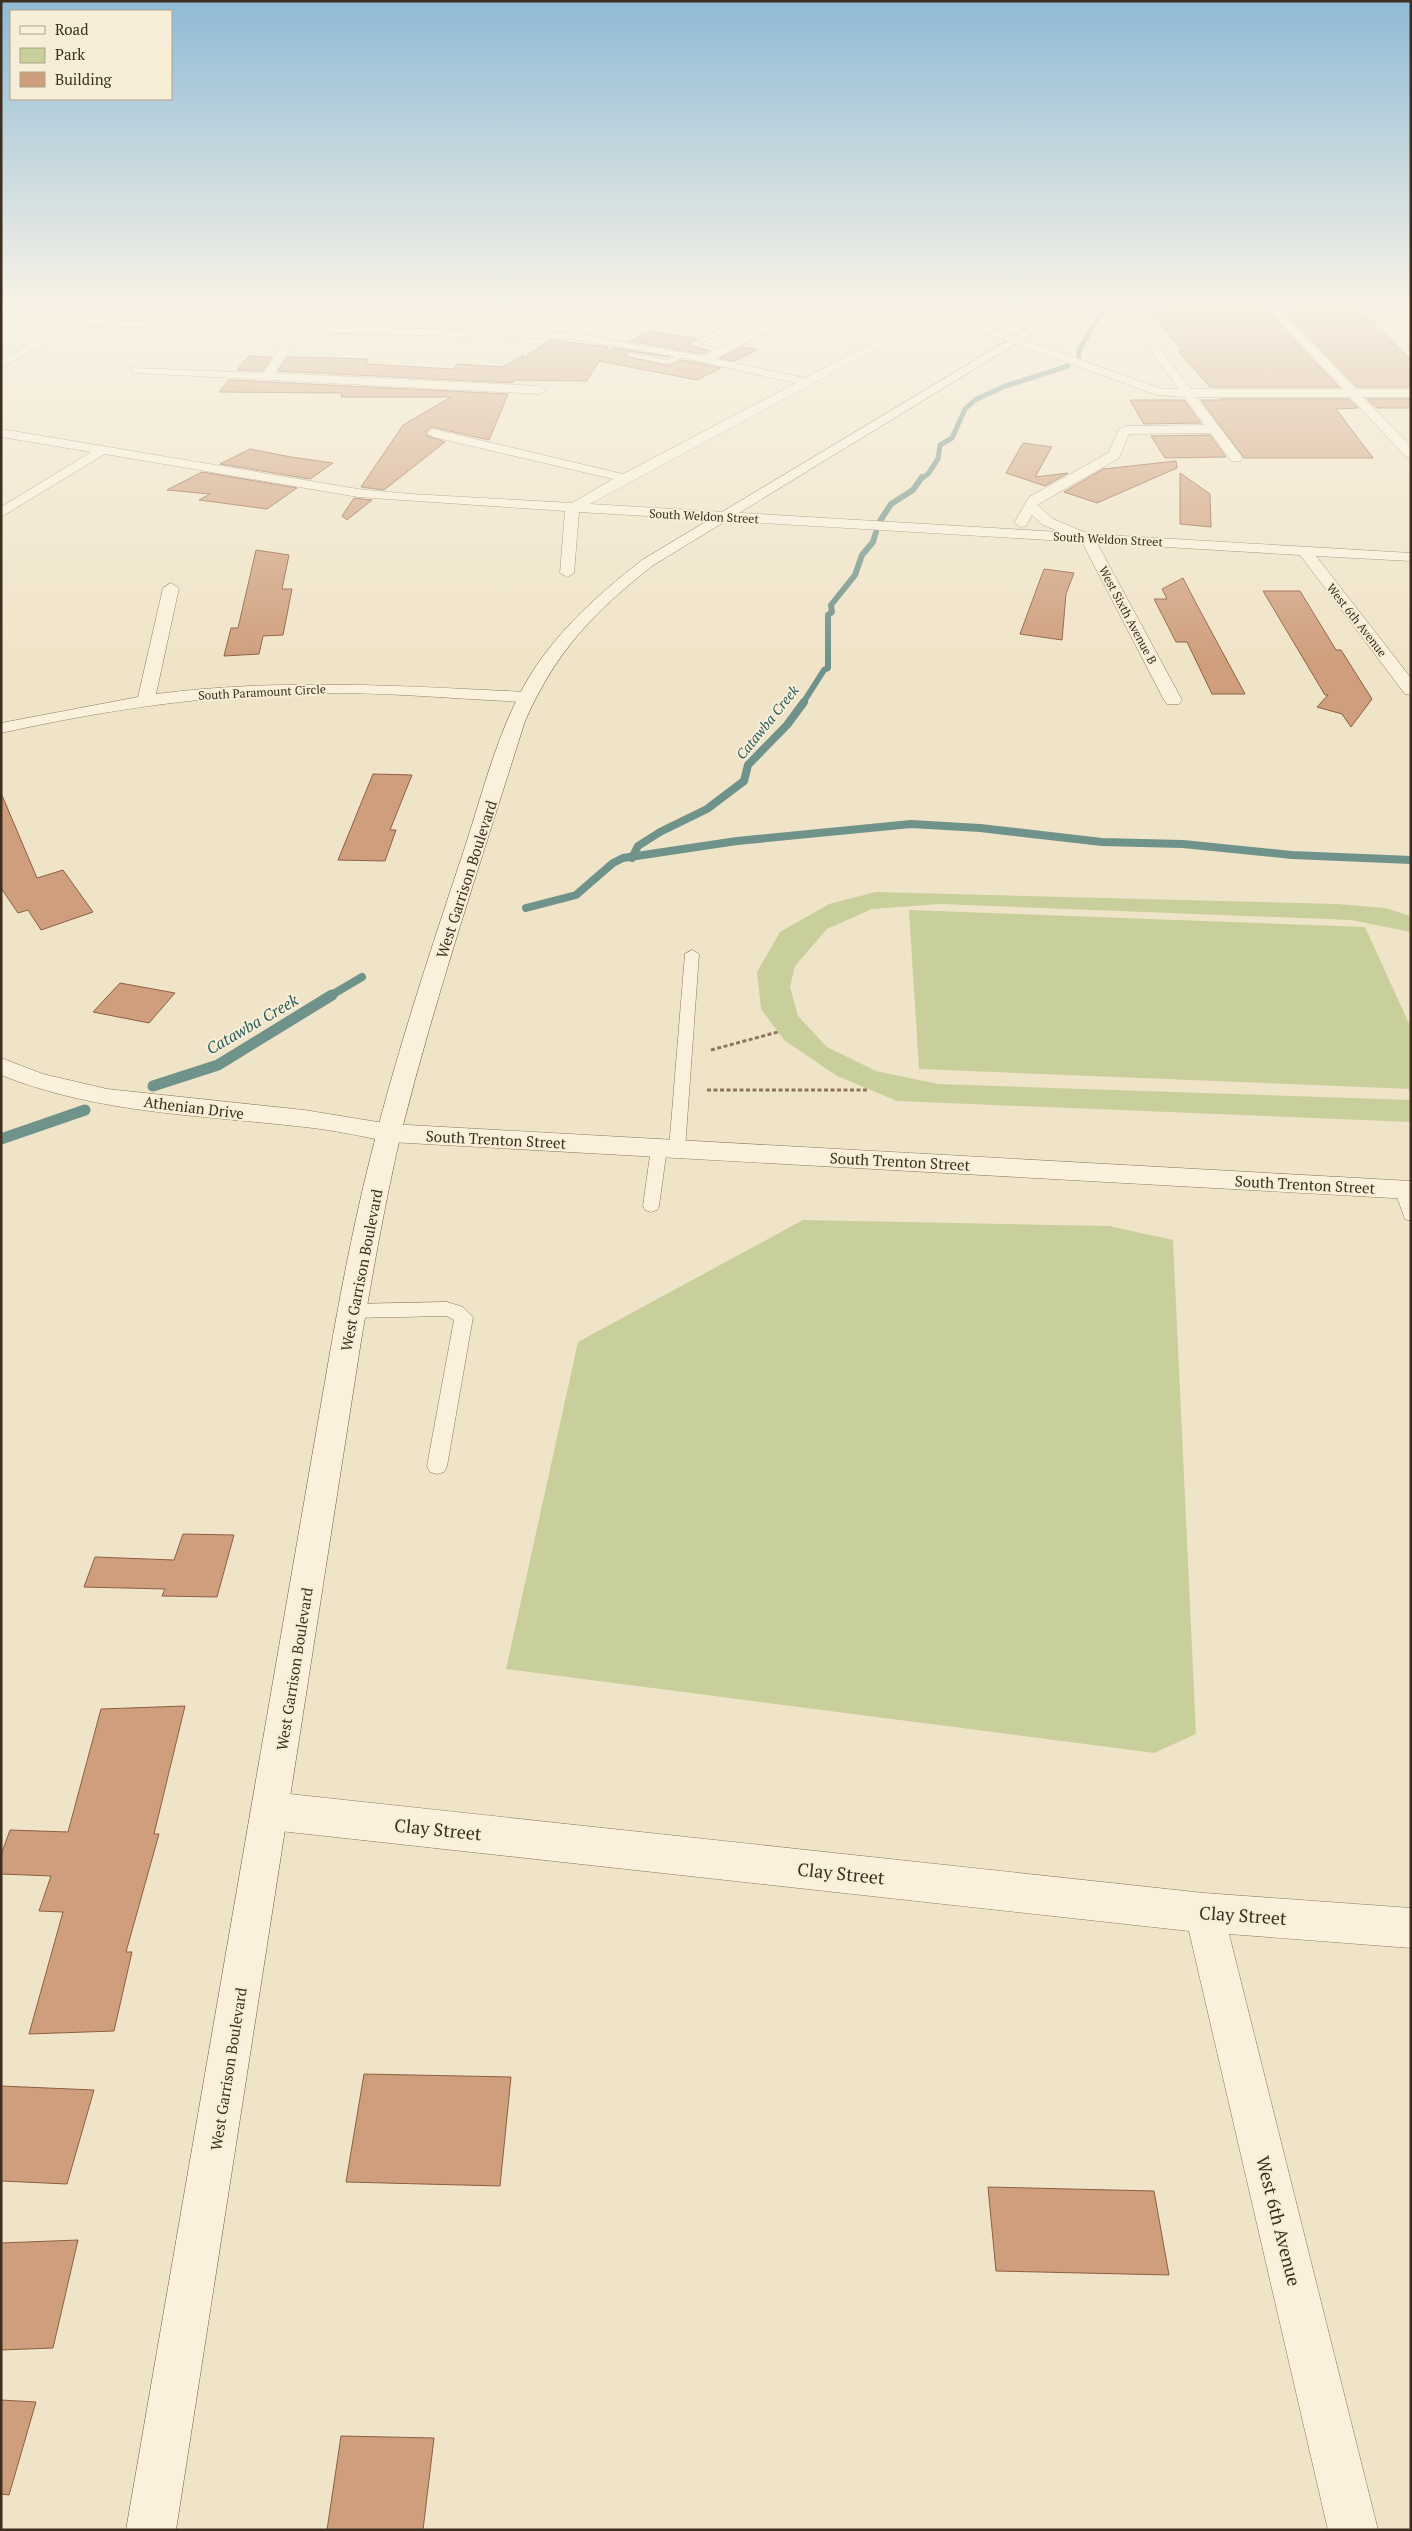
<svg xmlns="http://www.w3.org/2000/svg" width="1412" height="2531" viewBox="0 0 1412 2531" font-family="'PT Serif',serif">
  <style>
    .green { fill: #c9cf9b }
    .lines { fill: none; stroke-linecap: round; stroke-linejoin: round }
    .stream-far3 { stroke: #6f938a; stroke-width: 5 }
    .stream-far2 { stroke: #6f938a; stroke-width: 6 }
    .stream-far1 { stroke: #6f938a; stroke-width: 8 }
    .stream { stroke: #6f938a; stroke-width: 11 }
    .building { fill: #cf9f7d; stroke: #8d5f41 }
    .lane-casing { stroke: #8d765c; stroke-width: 1 }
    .street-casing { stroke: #8d765c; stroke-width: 1 }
    .secondary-casing { stroke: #6f573f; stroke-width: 1 }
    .path { stroke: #8d765c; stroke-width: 3; stroke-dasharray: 4 2.5; stroke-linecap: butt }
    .lane { fill: #faf1dc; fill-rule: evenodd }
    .street { fill: #faf1dc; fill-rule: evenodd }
    .secondary { fill: #faf1dc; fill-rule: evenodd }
    .labels { text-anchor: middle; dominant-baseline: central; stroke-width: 4; stroke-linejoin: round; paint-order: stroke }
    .far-street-label { font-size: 12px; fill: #3d2e20; stroke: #f7eed8 }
    .far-water-label { font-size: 14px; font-style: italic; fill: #2f5d5a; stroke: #f7eed8 }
    .street-label { font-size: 15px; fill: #3d2e20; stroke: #f7eed8 }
    .water-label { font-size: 16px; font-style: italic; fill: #2f5d5a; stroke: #f7eed8 }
    .near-street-label { font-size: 18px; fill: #3d2e20; stroke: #f7eed8 }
  </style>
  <rect width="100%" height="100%" fill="#f0e4c8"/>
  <g class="green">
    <polygon points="876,892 1337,904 1385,908 1411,916 1411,932 1351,920 940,904 872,909 827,929 795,966 790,987 798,1016 827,1047 876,1071 938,1084 1411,1100 1411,1122 897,1101 837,1076 784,1040 761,1009 757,972 780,932 829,904"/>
    <polygon points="909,910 1365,927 1411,1028 1411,1089 919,1069"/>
    <polygon points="803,1220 1109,1226 1173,1240 1196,1734 1154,1753 506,1669 578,1342"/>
  </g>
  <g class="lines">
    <g class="stream-far3">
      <polyline points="1079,356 1078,352 1096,321 1110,306"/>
      <polyline points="921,479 928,474 938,459 940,445 952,438 965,409 975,400 1005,386 1068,366"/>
    </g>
    <g class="stream-far2">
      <polyline points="880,521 891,504 913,490 922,477"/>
      <polyline points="803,703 824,670 828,668 828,615 832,612 831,605 855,575 862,555 873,542 876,532"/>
    </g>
    <g class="stream-far1">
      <polyline points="632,858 638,846 660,832 707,809 744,781 748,765 787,725 804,702"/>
      <polyline points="526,908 576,895 613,863 623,858 737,841 911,824 980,828 1102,842 1183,844 1292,855 1411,860"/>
      <polyline points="330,996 362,977"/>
    </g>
    <g class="stream">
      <polyline points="153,1086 218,1065 332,995"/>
      <polyline points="1,1139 85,1110"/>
    </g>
  </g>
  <g class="building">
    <polygon points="1157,306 1263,307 1339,387 1210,387 1179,352 1183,351 1151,313 1162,313"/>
    <polygon points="1280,307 1359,308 1411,360 1411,387 1357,387"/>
    <polygon points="651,331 696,339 687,345 708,351 703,354 630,341"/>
    <polygon points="550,340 608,347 604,354 615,348 669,357 629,351 625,356 668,366 682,360 721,368 697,380 599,361 587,381 514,380 513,383 278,371 287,357 368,359 366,364 419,367 453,369 457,364 503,367 524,355 522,359"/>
    <polygon points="742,347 757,350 734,361 720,358"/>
    <polygon points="249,356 272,357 263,371 237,370"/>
    <polygon points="229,380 508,394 489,440 432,427 426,431 426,435 445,442 384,490 361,487 403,425 451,397 341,397 342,393 219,392"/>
    <polygon points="1221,399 1349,399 1358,408 1336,409 1373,458 1244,458 1201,400 1222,400"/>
    <polygon points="1367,399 1411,399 1411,408 1377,408"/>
    <polygon points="1130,400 1184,400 1201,423 1144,424"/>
    <polygon points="1210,435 1226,457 1165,458 1151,436"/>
    <polygon points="1023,443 1052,447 1035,477 1068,473 1045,486 1006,473"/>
    <polygon points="250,449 291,457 333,463 310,479 220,464"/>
    <polygon points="1176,461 1177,468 1097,503 1064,492 1103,469"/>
    <polygon points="202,472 297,488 267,509 199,500 210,494 167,490"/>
    <polygon points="1180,473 1210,494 1211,527 1180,524"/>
    <polygon points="354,498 372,500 347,520 342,516"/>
    <polygon points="256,550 289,555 282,589 292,589 283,635 263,636 259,654 224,656 231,628 238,628"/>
    <polygon points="1044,569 1074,573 1066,594 1062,640 1020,634"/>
    <polygon points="1183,578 1197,605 1245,694 1212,694 1187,642 1176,642 1154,599 1167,599 1162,589"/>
    <polygon points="1263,591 1300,591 1336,650 1341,650 1372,699 1351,727 1342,714 1317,707 1328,695 1325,695"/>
    <polygon points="373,774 412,775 390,830 396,830 385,861 338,860"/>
    <polygon points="1,793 37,878 63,870 93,912 41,930 28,910 18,913 1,888"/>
    <polygon points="120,983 175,993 149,1023 93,1012"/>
    <polygon points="183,1534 234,1535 217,1597 162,1596 165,1589 84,1587 95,1557 174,1560"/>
    <polygon points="185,1706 154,1834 159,1834 126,1952 132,1952 114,2031 29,2034 63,1912 39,1911 51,1876 1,1874 1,1855 10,1830 68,1832 101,1709"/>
    <polygon points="364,2074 511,2077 500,2186 346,2182"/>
    <polygon points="1,2086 94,2090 67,2184 1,2181"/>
    <polygon points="988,2187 1154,2191 1169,2275 996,2271"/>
    <polygon points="78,2240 53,2348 1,2350 1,2243"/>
    <polygon points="1,2400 36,2402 9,2495 1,2494"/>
    <polygon points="341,2436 434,2438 423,2530 327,2530"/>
  </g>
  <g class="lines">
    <g class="lane-casing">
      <g id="lane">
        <polygon points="741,320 772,326 769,328 742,324 699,344 722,350 720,353 689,344"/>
        <polygon points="629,353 667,360 684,353 688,355 668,364 627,356"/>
        <polygon points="692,950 699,954 685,1149 683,1153 671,1153 669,1149 685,954"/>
        <polygon points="659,1142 665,1144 667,1148 659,1206 657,1210 651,1212 645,1210 643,1206 651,1148 653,1144"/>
        <polygon points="1402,1183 1408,1185 1411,1190 1411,1221 1405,1219 1394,1189 1396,1185"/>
        <polygon points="447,1302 463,1307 473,1317 447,1466 444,1472 437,1474 430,1472 427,1466 454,1320 447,1316 352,1318 346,1316 343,1311 346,1306 352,1304"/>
      </g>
    </g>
    <g class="street-casing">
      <g id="street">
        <path d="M68,306l6,3 -9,10 229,6 8,-12 4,-1 5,3 -6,11 267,7 131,23 81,-41 4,1v4l-73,39 90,19 124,-65 -14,-7 22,3 16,-3 -7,6 216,77h17l-53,-71 -1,-7 2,-5h10l-1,12 55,71h152l-78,-83h11l80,83h55v8h-48l48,49v12l-5,-1 -56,-60h-154l45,58 1,3 -1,3h-10l-20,-28 -82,1 -10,24 -82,47 16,14 36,15 322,19v8l-95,-5 95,122v17l-6,-1 -105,-139 -203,-12 85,157 -3,4h-12l-3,-4 -82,-158 -503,-30 -5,61 -7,4 -7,-4 5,-62 -207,-14 -253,-43 -104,63v-10l90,-55 -90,-15v-8l357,60 52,5 162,9 41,-24 -180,-42 -6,-4 6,-4 190,45 173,-91 -112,-25 -112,-19 -271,-7 -26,41 265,13 6,4 -6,4 -404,-21 -4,-1v-4l132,5 26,-41 -230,-7 -17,19 -42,24v-8l34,-20zM938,316l219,79 27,2 21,28 -79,1 -7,3 -11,24 -79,44 -15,26 7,4 5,-1 6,-11 11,10 17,7 -470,-28z"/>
        <polygon points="222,306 313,306 314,308 309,311 226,311 222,310"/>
        <polygon points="1401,306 1411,306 1411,313"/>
        <path d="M171,583l8,5 -23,106c125,-16 245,-8 370,-2l6,1 3,4 -3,4 -6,1c-70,-3 -139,-10 -209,-9 -107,1 -212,17 -316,40v-10l137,-26 25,-109z"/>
        <path d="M1,1058l42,16 64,15 197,21 86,14 1021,57v18l-1021,-57c-29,-6 -57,-12 -86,-15 -102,-12 -206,-13 -303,-52z"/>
        <polygon points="271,1792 1204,1893 1411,1908 1411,1948 1229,1934 1378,2530 1328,2530 1189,1931 271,1830 258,1824 252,1811 258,1798"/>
      </g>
    </g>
    <g class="secondary-casing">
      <path id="secondary" d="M1065,306h13l-426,260c-59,47 -96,85 -127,155 -43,137 -89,273 -124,412 -16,69 -28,138 -40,208l-185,1189h-50l206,-1189c11,-61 23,-122 38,-182 25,-101 58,-201 91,-300 21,-62 36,-130 70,-185 29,-46 69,-81 111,-114z"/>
    </g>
    <g class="path">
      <polyline points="711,1050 778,1032"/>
      <polyline points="707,1090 868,1090"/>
    </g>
    <use href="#lane" class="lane"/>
    <use href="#street" class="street"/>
    <use href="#secondary" class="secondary"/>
  </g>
  <linearGradient id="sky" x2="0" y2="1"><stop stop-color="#8fbad6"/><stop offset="0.46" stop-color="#f8f3e6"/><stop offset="1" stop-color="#f8f3e6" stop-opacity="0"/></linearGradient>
  <rect width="1412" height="661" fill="url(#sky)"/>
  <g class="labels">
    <g class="far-street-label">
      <text transform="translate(704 516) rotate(3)">South Weldon Street</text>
      <text transform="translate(1108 539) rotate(3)">South Weldon Street</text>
      <text transform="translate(1128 615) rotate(62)">West Sixth Avenue B</text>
      <text transform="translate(1357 620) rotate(52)">West 6th Avenue</text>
      <text transform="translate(262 692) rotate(-3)">South Paramount Circle</text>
    </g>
    <g class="far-water-label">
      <text transform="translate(767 722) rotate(-51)">Catawba Creek</text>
    </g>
    <g class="street-label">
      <text transform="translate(466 879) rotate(-72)">West Garrison Boulevard</text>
      <text transform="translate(194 1107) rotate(7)">Athenian Drive</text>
      <text transform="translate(496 1139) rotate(3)">South Trenton Street</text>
      <text transform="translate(900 1161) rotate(3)">South Trenton Street</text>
      <text transform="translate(1305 1184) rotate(3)">South Trenton Street</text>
      <text transform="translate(361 1270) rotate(-79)">West Garrison Boulevard</text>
      <text transform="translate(294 1669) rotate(-81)">West Garrison Boulevard</text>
      <text transform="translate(228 2069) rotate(-81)">West Garrison Boulevard</text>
    </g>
    <g class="water-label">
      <text transform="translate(252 1024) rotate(-30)">Catawba Creek</text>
    </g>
    <g class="near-street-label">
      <text transform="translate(438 1829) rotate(6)">Clay Street</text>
      <text transform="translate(841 1873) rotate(6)">Clay Street</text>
      <text transform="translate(1243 1915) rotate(4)">Clay Street</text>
      <text transform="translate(1279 2221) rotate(76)">West 6th Avenue</text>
    </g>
  </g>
  <rect width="1412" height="2531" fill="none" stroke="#3d2e20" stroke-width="5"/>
  <rect x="10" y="10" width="162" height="90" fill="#f7eed8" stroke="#ada18e"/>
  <rect x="20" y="26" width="25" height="8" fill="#faf1dc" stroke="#ada18e"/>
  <text x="55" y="35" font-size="15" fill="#3d2e20">Road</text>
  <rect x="20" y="48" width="25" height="15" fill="#c9cf9b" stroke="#ada18e"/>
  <text x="55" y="60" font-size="15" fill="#3d2e20">Park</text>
  <rect x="20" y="72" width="25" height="15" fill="#cf9f7d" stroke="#ada18e"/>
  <text x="55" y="85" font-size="15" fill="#3d2e20">Building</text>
</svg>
